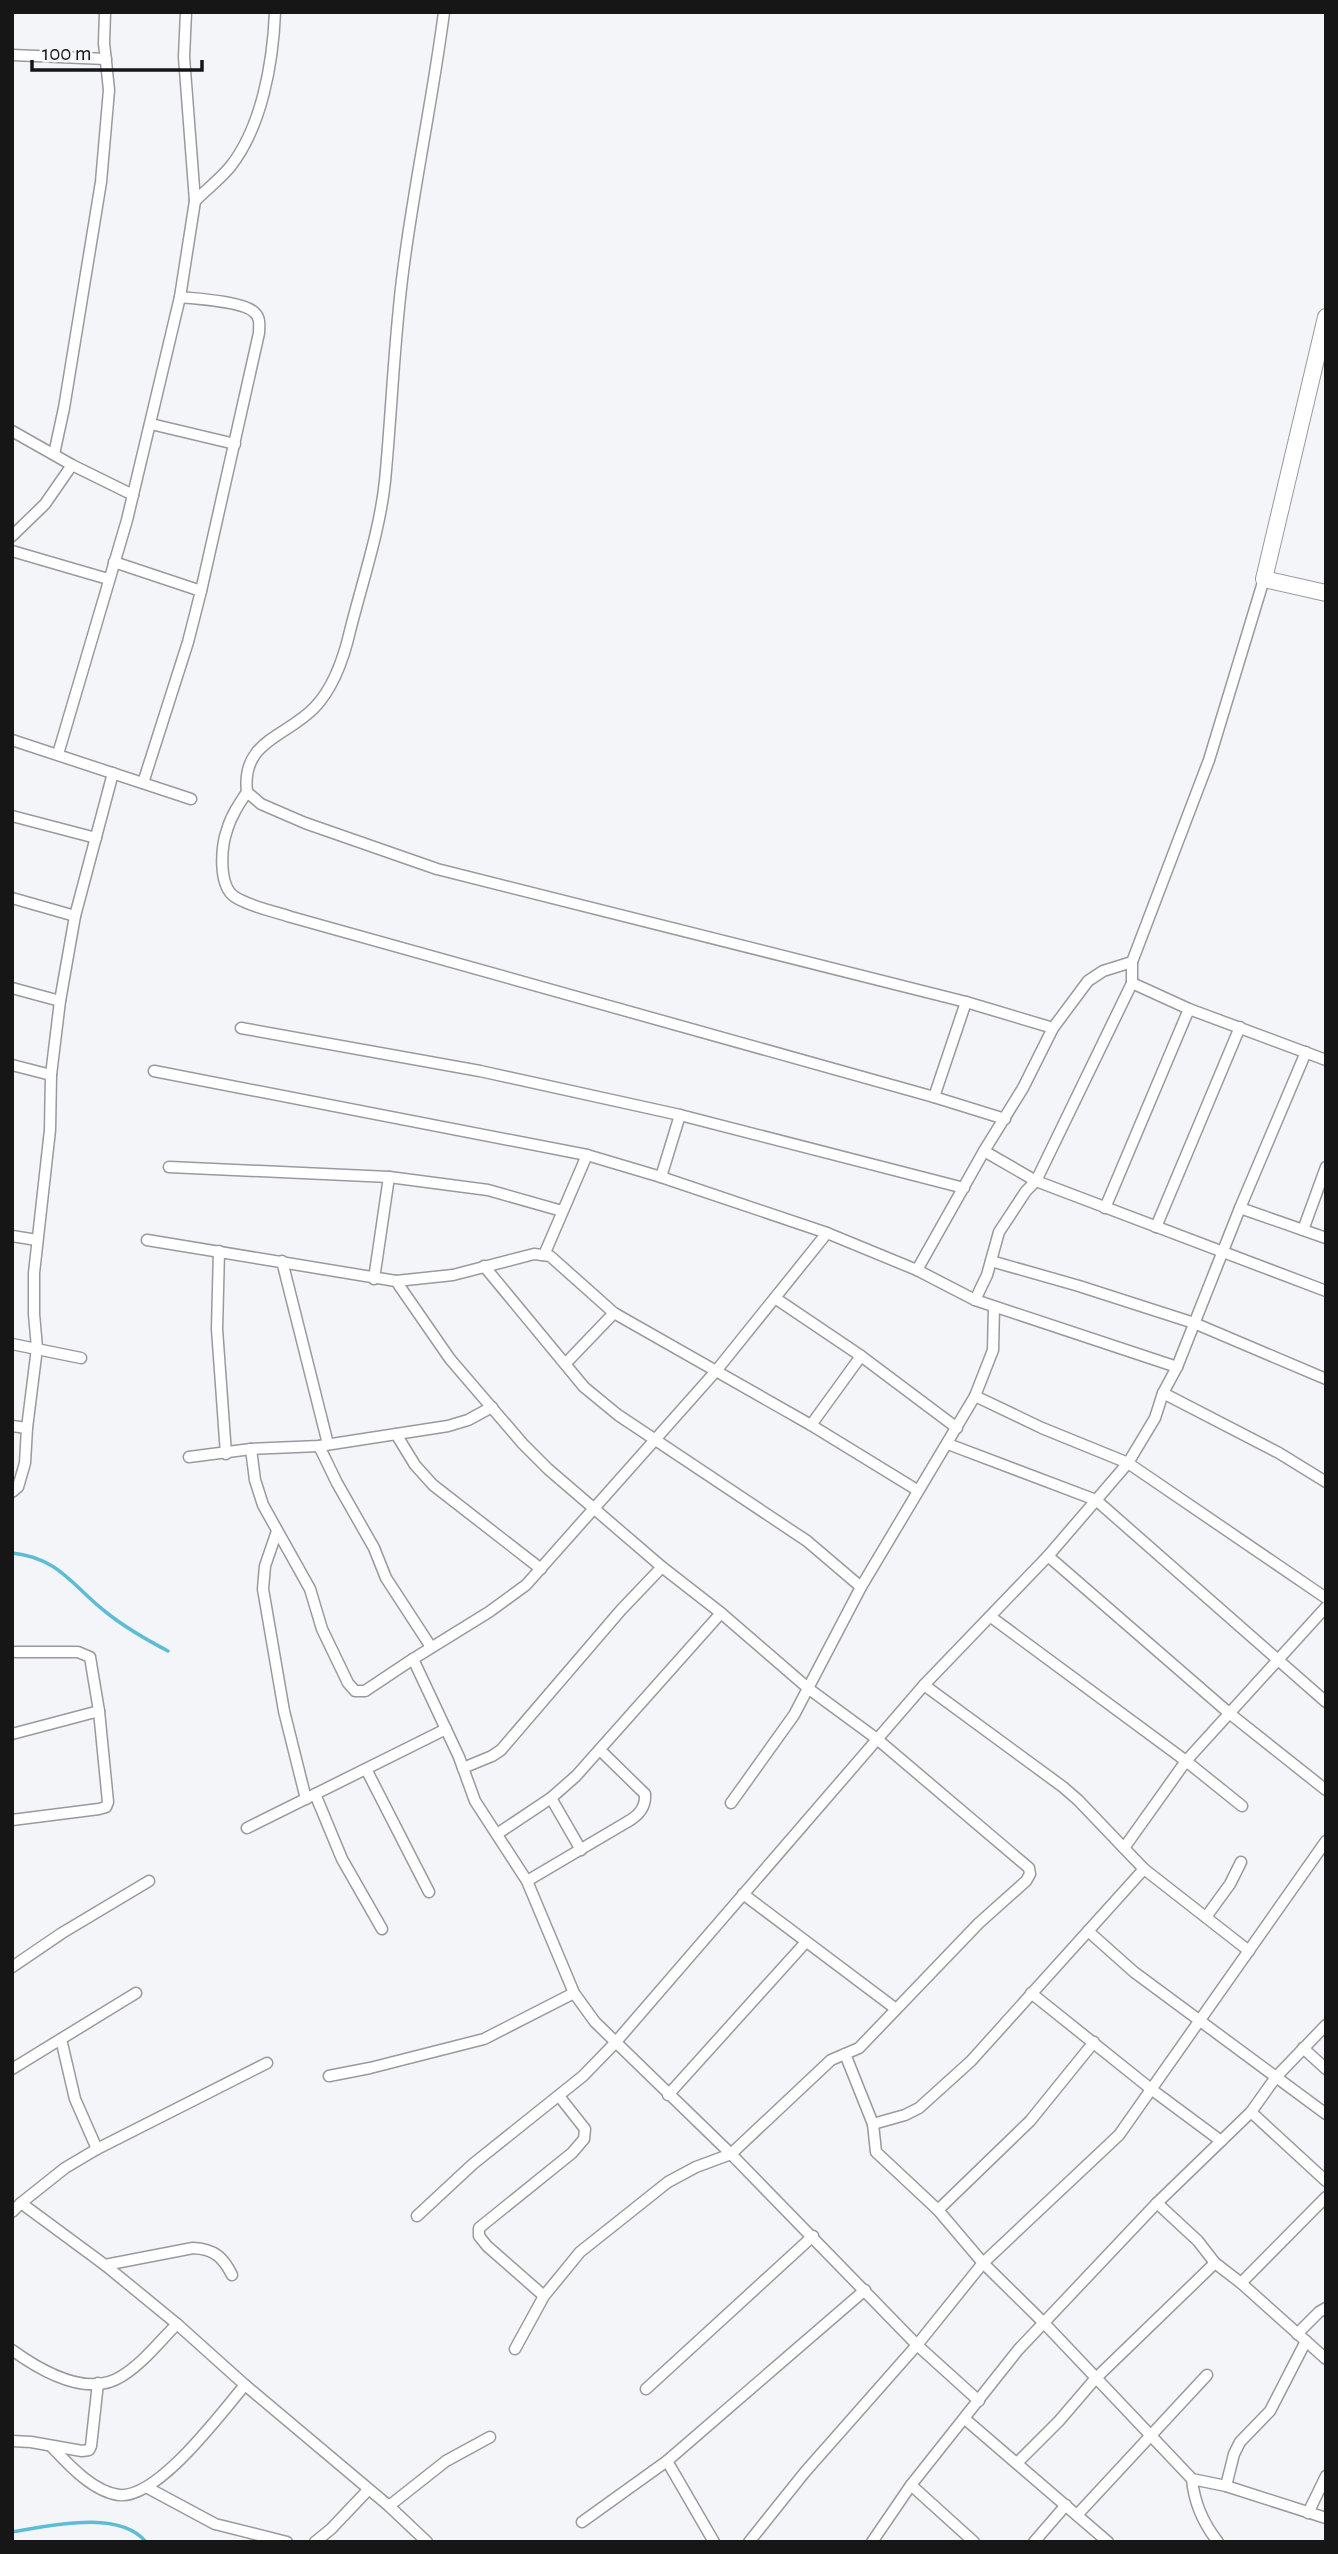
<svg xmlns="http://www.w3.org/2000/svg" width="1338" height="2554" viewBox="0 0 1338 2554" font-family="'Alegreya Sans',sans-serif">
  <style>
    .lines { fill: none; stroke-linecap: round; stroke-linejoin: round }
    .stream { stroke: #5cbdd4; stroke-width: 3.5 }
    .street-casing { stroke: #9a9a9e; stroke-width: 13 }
    .secondary-casing { stroke: #9a9a9e; stroke-width: 18 }
    .street { stroke: #fff; stroke-width: 10 }
    .secondary { stroke: #fff; stroke-width: 16 }
  </style>
  <rect width="100%" height="100%" fill="#f4f5f9"/>
  <g class="lines">
    <g class="stream">
      <path d="M12,1553c48,5 61,34 95,60 19,15 40,27 61,38"/>
      <path d="M12,2532c38,-6 107,-23 134,10"/>
    </g>
    <g class="street-casing">
      <g id="street">
        <path d="M444,12c-11,85 -29,168 -40,252 -10,72 -12,145 -19,217 -5,49 -23,102 -35,150 -6,26 -16,56 -35,76 -28,30 -74,33 -68,85 -8,12 -16,24 -20,38 -6,17 -9,56 8,67 16,10 38,14 56,20l643,180 71,22"/>
        <polyline points="12,55 106,59"/>
        <path d="M195,201c11,-11 25,-22 35,-34 32,-40 43,-105 45,-155"/>
        <polyline points="151,424 235,444"/>
        <polyline points="12,431 72,465 133,495"/>
        <polyline points="54,454 64,408 101,182 109,90 104,43 105,12"/>
        <polyline points="12,536 45,504 72,465"/>
        <polyline points="12,551 108,579"/>
        <polyline points="114,562 201,591"/>
        <polyline points="1264,579 1209,760 1132,962 1132,983 1189,1009 1326,1060"/>
        <polyline points="12,740 191,799"/>
        <polyline points="58,754 127,520 180,297 195,201 184,57 186,12"/>
        <path d="M143,783l45,-141 13,-51 58,-258c0,-8 2,-15 -5,-21 -12,-11 -57,-13 -74,-15"/>
        <polyline points="247,792 261,804 305,823 437,869 966,1002 1053,1028"/>
        <polyline points="12,816 96,838"/>
        <polyline points="12,898 75,916"/>
        <polyline points="12,988 60,1001"/>
        <polyline points="241,1028 480,1071 680,1115 964,1188"/>
        <polyline points="12,1065 51,1075"/>
        <polyline points="154,1071 587,1155 661,1177 827,1233 917,1270 975,1300 1177,1367"/>
        <polyline points="934,1097 966,1002"/>
        <polyline points="984,1151 1036,1181 1326,1291"/>
        <polyline points="169,1167 389,1177 488,1190 562,1211"/>
        <polyline points="661,1177 680,1115"/>
        <polyline points="1105,1208 1189,1009"/>
        <polyline points="1240,1208 1326,1238"/>
        <polyline points="1156,1227 1240,1027"/>
        <polyline points="1303,1230 1326,1167"/>
        <polyline points="827,1233 716,1371 526,1585 489,1612 413,1659 459,1757 475,1801 527,1881 574,1993 595,2022 731,2154 917,2345 979,2401"/>
        <polyline points="12,1236 37,1240"/>
        <polyline points="147,1240 396,1281 450,1359 523,1444 548,1469 662,1567 721,1613 809,1689 877,1739 1029,1868 1030,1874 1026,1881 979,1923 859,2048 831,2060 731,2154 696,2167 668,2182 580,2252 544,2296 515,2349"/>
        <polyline points="219,1251 217,1329 226,1454"/>
        <polyline points="544,1255 587,1155"/>
        <polyline points="282,1261 328,1444"/>
        <polyline points="991,1261 1079,1286 1194,1323 1326,1379"/>
        <polyline points="484,1266 584,1387 618,1415 807,1541 861,1587"/>
        <polyline points="917,1270 984,1151 1023,1088 1053,1028 1088,981 1103,971 1132,962"/>
        <polyline points="374,1279 389,1177"/>
        <polyline points="396,1281 453,1275 534,1254 550,1256 614,1313 811,1425 917,1490"/>
        <polyline points="775,1298 861,1356 957,1428"/>
        <polyline points="975,1300 987,1275 999,1232 1026,1191 1036,1181 1132,983"/>
        <polyline points="12,1344 81,1358"/>
        <polyline points="566,1363 614,1313"/>
        <polyline points="1163,1393 1279,1453 1326,1482"/>
        <polyline points="975,1396 1042,1428 1128,1463 1326,1598"/>
        <polyline points="811,1425 861,1356"/>
        <polyline points="12,1426 27,1428"/>
        <polyline points="396,1434 415,1465 433,1485 541,1569"/>
        <polyline points="948,1444 1096,1500 1326,1702"/>
        <polyline points="319,1446 337,1483 374,1548 386,1578 431,1647"/>
        <polyline points="251,1449 255,1480 263,1505 310,1589 322,1629 348,1683 355,1691 365,1691 413,1659"/>
        <polyline points="189,1457 251,1449 319,1446 448,1426 468,1420 492,1407"/>
        <polyline points="12,1492 18,1487 25,1463 27,1428 37,1348 34,1314 34,1273 50,1130 51,1075 60,1001 75,916 113,773"/>
        <polyline points="277,1531 265,1566 263,1589 284,1711 306,1799"/>
        <polyline points="1048,1556 1229,1713 1326,1790"/>
        <polyline points="991,1617 1186,1761 1242,1806"/>
        <polyline points="12,1652 78,1652 90,1657 99,1711 108,1802 106,1807 99,1809 12,1820"/>
        <polyline points="924,1685 1063,1787 1078,1800 1144,1869 1249,1951"/>
        <polyline points="12,1734 99,1711"/>
        <polyline points="463,1768 492,1756 501,1750 621,1610 662,1567"/>
        <polyline points="366,1769 429,1892"/>
        <polyline points="315,1794 342,1859 382,1929"/>
        <polyline points="551,1798 581,1850"/>
        <polyline points="731,1803 794,1715 861,1587 975,1396 993,1350 994,1307"/>
        <polyline points="247,1828 446,1729"/>
        <polyline points="497,1834 551,1798 576,1776 721,1613"/>
        <polyline points="1124,1848 1186,1761 1326,1607"/>
        <path d="M527,1881l100,-59c11,-6 19,-14 18,-28l-45,-44"/>
        <polyline points="743,1894 896,2009"/>
        <polyline points="1206,1917 1230,1884 1241,1862"/>
        <polyline points="1088,1931 1134,1972 1326,2114"/>
        <polyline points="12,1967 62,1933 149,1881"/>
        <polyline points="1031,1993 1151,2089 1221,2141"/>
        <polyline points="61,2039 75,2099 97,2149"/>
        <polyline points="1094,2042 1030,2121 938,2210 983,2263 1044,2323 1192,2479 1226,2486 1326,2518"/>
        <polyline points="1303,2048 1326,2069"/>
        <polyline points="845,2054 873,2124 905,2115 919,2108 971,2061 1144,1869"/>
        <polyline points="12,2069 136,1993"/>
        <polyline points="329,2076 370,2068 484,2039 574,1993"/>
        <polyline points="668,2095 806,1942"/>
        <polyline points="1251,2112 1326,2181"/>
        <polyline points="873,2124 876,2152 938,2210"/>
        <polyline points="21,2203 65,2168 97,2149 267,2063"/>
        <polyline points="1157,2203 1198,2241 1215,2263 1241,2283 1326,2359"/>
        <polyline points="12,2212 21,2203 105,2265 177,2324 245,2385 389,2506 427,2542"/>
        <polyline points="417,2216 473,2164 583,2076 615,2043 924,1685 1048,1556 1128,1463 1155,1418 1163,1393 1177,1367 1240,1208 1306,1052"/>
        <path d="M105,2265l88,-17c21,1 30,9 39,27"/>
        <polyline points="1241,2283 1326,2197"/>
        <polyline points="544,2296 487,2246 479,2236 479,2228 572,2153 584,2139 585,2129 559,2096"/>
        <polyline points="1297,2334 1319,2312 1326,2308"/>
        <path d="M12,2350c29,21 76,48 110,26 21,-13 38,-35 55,-52"/>
        <polyline points="646,2389 813,2236"/>
        <polyline points="965,2419 1108,2542"/>
        <polyline points="12,2441 31,2442 82,2451 89,2450 91,2446 98,2383"/>
        <path d="M51,2446c17,18 42,46 68,49 39,4 101,-81 126,-110"/>
        <polyline points="667,2461 714,2542"/>
        <polyline points="1017,2463 1059,2421 1095,2379 1215,2263"/>
        <path d="M1192,2479c2,23 11,44 26,63"/>
        <polyline points="911,2485 974,2542"/>
        <polyline points="1226,2486 1234,2454 1240,2442 1270,2411 1306,2341"/>
        <polyline points="148,2488 215,2524 287,2542"/>
        <polyline points="389,2506 446,2461 490,2437"/>
        <polyline points="1308,2513 1326,2476"/>
        <polyline points="1077,2515 1207,2375"/>
        <polyline points="582,2522 667,2461 865,2290"/>
        <polyline points="315,2542 331,2529 368,2490"/>
        <polyline points="749,2542 805,2472 917,2345 983,2263 1119,2135 1326,1841"/>
        <polyline points="872,2542 911,2485 1018,2350 1157,2203 1251,2112 1276,2077 1326,2025"/>
        <polyline points="1034,2542 1066,2505"/>
      </g>
    </g>
    <g class="secondary-casing">
      <polyline id="secondary" points="1326,317 1264,579 1326,593"/>
    </g>
    <use href="#street" class="street"/>
    <use href="#secondary" class="secondary"/>
  </g>
  <rect width="1338" height="2554" fill="none" stroke="#161617" stroke-width="28"/>
  <path d="M32 60v10h170v-10" fill="none" stroke="#161617" stroke-width="3.5"/>
  <text x="42" y="60" font-size="21" fill="#161617" stroke="#f4f5f9" stroke-width="5" paint-order="stroke">100 m</text>
</svg>
